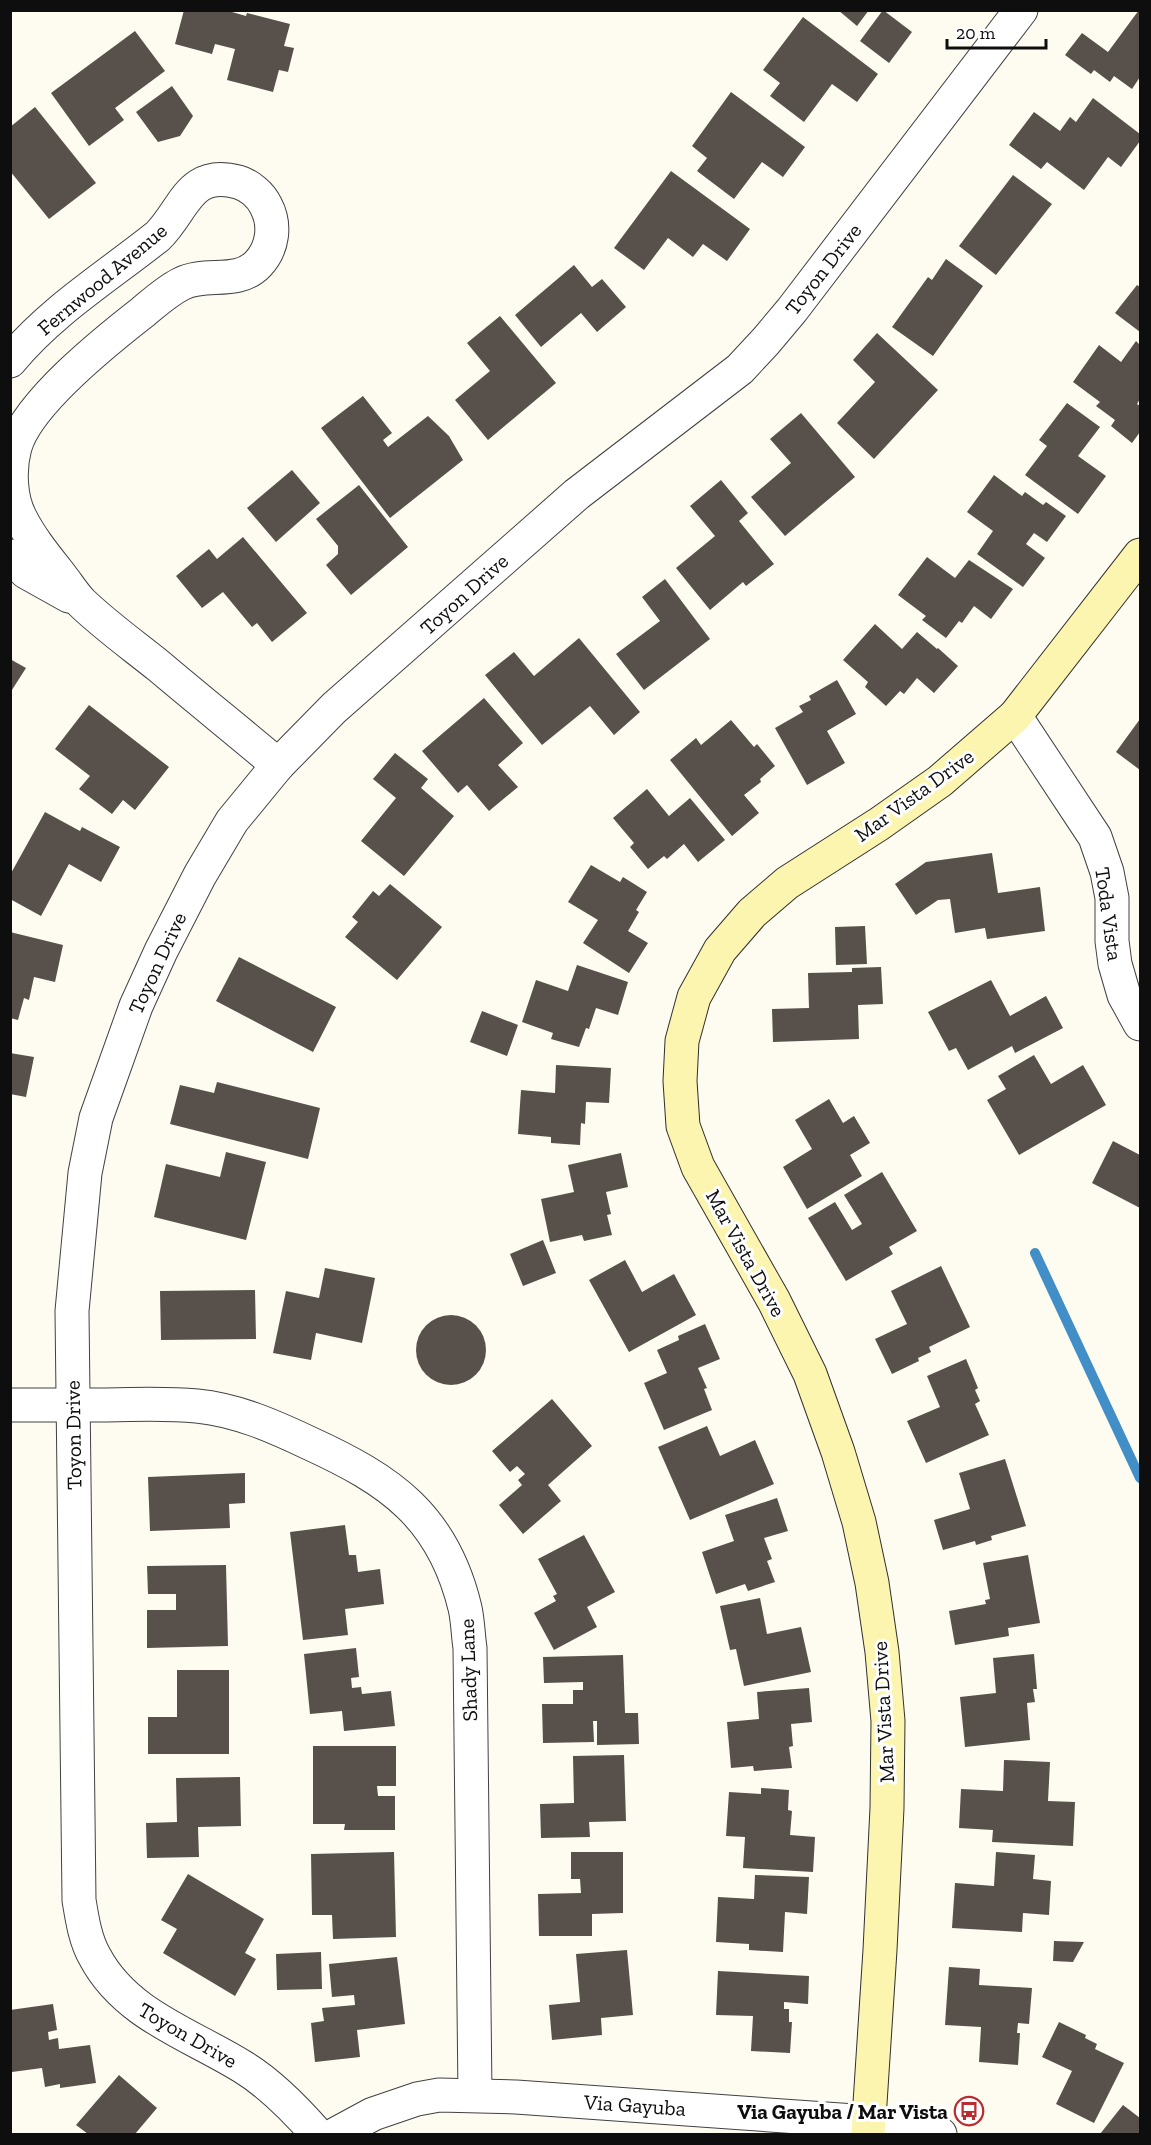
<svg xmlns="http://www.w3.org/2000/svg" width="1151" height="2145" viewBox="0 0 1151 2145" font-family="'Zilla Slab',serif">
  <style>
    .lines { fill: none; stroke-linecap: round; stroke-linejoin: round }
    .stream { stroke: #428ec7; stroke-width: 10 }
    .building { fill: #57504b }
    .street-casing { stroke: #414141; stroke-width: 35 }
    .secondary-casing { stroke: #303030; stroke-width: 35 }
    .street { stroke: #fff; stroke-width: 33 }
    .secondary { stroke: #fbf5af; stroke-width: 33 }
    .labels { text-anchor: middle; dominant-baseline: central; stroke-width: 6; stroke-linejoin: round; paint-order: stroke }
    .street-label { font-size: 21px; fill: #0e0e0e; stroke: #fff }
    .poi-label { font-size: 21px; font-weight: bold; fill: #0e0e0e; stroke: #fff; text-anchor: end }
  </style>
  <rect width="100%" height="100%" fill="#fefcf1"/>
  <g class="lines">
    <polyline class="stream" points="1035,1253 1140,1478"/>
  </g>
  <g class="building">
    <polygon points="184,10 225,10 246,16 247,13 290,24 284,46 294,48 288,72 279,70 273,92 227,80 235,49 215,44 212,54 175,44"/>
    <polygon points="838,10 869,10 857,26"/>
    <polygon points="883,10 912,32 889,63 860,41"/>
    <polygon points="1139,10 1140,10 1140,77 1132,89 1114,76 1110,82 1094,70 1091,74 1065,55 1082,33 1108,52"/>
    <polygon points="803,17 878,74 857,102 832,84 804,122 770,96 780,83 763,70"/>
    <polygon points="135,31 165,71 115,108 124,120 89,146 51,93"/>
    <polygon points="172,86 193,116 180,136 158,142 136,112"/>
    <polygon points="731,92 805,147 783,177 762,162 734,199 697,171 707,158 692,146"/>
    <polygon points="1093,98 1140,134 1140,141 1121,167 1108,157 1084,190 1047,162 1041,169 1009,145 1034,112 1060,131 1070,117 1076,122"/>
    <polygon points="35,107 96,183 49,219 10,171 10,127"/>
    <polygon points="671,171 750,229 727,261 703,244 693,257 668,238 644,270 614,248"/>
    <polygon points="1013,175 1052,204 996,275 959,246"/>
    <polygon points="946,259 983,286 933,356 892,327 928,277 932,280"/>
    <polygon points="574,265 592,287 602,279 626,307 597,332 581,313 541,347 515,315"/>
    <polygon points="1137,285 1140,287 1140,332 1115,313"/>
    <polygon points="500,316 556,383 488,440 455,400 490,371 467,343"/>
    <polygon points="877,333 938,390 874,459 837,423 875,382 853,360"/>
    <polygon points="1136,341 1140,345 1140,399 1137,404 1140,406 1140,432 1132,443 1111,426 1115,420 1096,406 1100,402 1073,382 1099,345 1121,362"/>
    <polygon points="363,396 392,433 383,440 388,447 428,416 449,436 463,460 390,518 321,428"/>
    <polygon points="1067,403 1100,427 1078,456 1106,476 1078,514 1025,475 1047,446 1039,440"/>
    <polygon points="801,413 855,477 785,536 751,497 791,463 770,439"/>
    <polygon points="292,470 320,503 276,542 247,508"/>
    <polygon points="994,475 1022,496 1025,492 1043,505 1046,502 1066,516 1047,542 1034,533 1026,544 1045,558 1023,587 977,554 993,531 967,512"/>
    <polygon points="721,480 748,513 739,521 774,564 746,586 743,582 710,610 676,568 715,536 690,506"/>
    <polygon points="359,485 408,547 351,595 326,565 338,554 338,546 316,519"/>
    <polygon points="243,537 307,613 272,642 257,623 252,627 223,592 202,608 176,576 209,549 217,559"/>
    <polygon points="927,557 955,578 969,560 1013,589 991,619 974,606 962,623 959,621 946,638 922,620 926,616 898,595"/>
    <polygon points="665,579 710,639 644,690 616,654 660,621 642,597"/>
    <polygon points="875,624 902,649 917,632 937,649 938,648 958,666 934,693 917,678 904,694 900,691 886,706 865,687 868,682 843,660"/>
    <polygon points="579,638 640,712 614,735 590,706 542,745 485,675 514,652 534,676"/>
    <polygon points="10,659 26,668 10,693"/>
    <polygon points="837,680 856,714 827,731 845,763 807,785 775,728 803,712 799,706 811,700 809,696"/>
    <polygon points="484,698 523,743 498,765 518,787 489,811 467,785 458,793 422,751"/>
    <polygon points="89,705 169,767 135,810 123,800 112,814 79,789 90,776 55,749"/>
    <polygon points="1140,719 1140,770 1116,752"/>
    <polygon points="731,720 754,747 757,744 775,766 760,779 761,782 744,795 759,813 732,836 670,760 696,738 701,745"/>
    <polygon points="395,753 428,779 421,788 454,816 404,876 361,841 396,798 373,779"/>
    <polygon points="647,789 669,816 690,798 725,840 698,862 684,844 667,859 664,856 648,869 630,847 634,843 613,818"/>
    <polygon points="45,812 80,831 82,827 120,847 101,882 69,864 41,916 10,899 10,875"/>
    <polygon points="992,853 998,893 1040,887 1045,931 987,939 985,928 955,933 950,899 938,900 916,915 895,884 926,862"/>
    <polygon points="591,865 620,882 623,877 647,892 636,910 639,912 628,931 648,943 629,973 583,943 598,920 568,902"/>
    <polygon points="390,884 442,927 397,980 345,937 358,922 352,917 373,891 379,896"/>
    <polygon points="865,926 867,964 836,965 835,927"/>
    <polygon points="10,932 63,945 55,982 34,977 29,1000 24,998 18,1020 10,1018"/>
    <polygon points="239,957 336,1007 313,1052 216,1001"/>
    <polygon points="577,965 628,982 618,1015 596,1008 589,1029 586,1028 579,1047 551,1039 553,1033 522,1022 536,980 568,991"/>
    <polygon points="881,967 883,1004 858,1005 859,1039 773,1042 772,1009 809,1008 808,973 852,972 852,968"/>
    <polygon points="991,980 1010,1016 1046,996 1063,1028 1015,1053 1012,1046 968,1070 956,1048 949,1051 928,1012"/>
    <polygon points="482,1011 518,1025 507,1056 470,1042"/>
    <polygon points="10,1053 34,1057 26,1097 10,1094"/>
    <polygon points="1034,1055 1051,1084 1083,1065 1106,1105 1019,1155 987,1100 1006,1089 998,1076"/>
    <polygon points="556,1065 611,1068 609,1103 586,1102 585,1124 581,1123 580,1145 551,1143 551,1137 518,1134 521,1090 555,1093"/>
    <polygon points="217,1082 320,1108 308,1159 170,1124 180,1085 214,1093"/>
    <polygon points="829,1099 843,1123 854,1116 870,1143 850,1155 862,1176 807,1209 783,1167 812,1149 795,1120"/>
    <polygon points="1113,1141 1140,1155 1140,1208 1092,1183"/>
    <polygon points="226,1152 266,1162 246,1240 154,1217 166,1164 220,1177"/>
    <polygon points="621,1153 628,1187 606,1192 611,1214 607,1215 612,1235 584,1241 582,1235 550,1242 541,1199 574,1192 568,1165"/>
    <polygon points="882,1172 917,1231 889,1247 893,1254 846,1281 808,1218 835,1202 852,1230 862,1224 844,1195"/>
    <polygon points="543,1240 556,1273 523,1286 510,1254"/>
    <polygon points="625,1260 642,1292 674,1274 696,1315 629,1352 589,1280"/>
    <polygon points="941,1266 970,1327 929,1347 931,1352 918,1358 919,1361 892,1374 875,1339 907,1324 891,1291"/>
    <polygon points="325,1268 375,1278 362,1343 316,1333 311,1360 273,1353 286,1291 319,1298"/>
    <polygon points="255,1290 256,1339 161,1340 160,1291"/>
    <circle cx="451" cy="1350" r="35"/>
    <polygon points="705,1324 720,1359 698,1368 707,1388 704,1389 712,1410 664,1430 644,1383 667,1373 657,1350 679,1340 678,1336"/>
    <polygon points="966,1359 978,1388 975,1390 980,1401 975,1404 989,1435 926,1463 907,1421 940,1407 927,1376"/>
    <polygon points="552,1399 592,1446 548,1485 561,1501 523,1534 499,1505 522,1485 518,1480 525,1474 517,1466 510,1472 492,1451"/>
    <polygon points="707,1426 720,1456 755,1440 774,1484 690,1520 658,1447"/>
    <polygon points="1005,1459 1026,1526 991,1536 992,1540 976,1545 975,1541 943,1550 934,1520 970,1509 959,1473"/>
    <polygon points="245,1473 245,1503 229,1504 230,1528 150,1531 148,1477"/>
    <polygon points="777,1498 788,1531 764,1538 772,1559 767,1561 775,1582 748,1591 745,1584 716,1594 702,1552 734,1541 725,1515"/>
    <polygon points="345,1525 349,1555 356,1555 358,1572 380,1569 384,1604 345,1609 348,1635 303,1640 290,1532"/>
    <polygon points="584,1535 615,1592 587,1607 597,1627 554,1650 534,1613 556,1601 553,1596 557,1594 538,1559"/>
    <polygon points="1028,1555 1040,1623 1008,1628 1009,1636 955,1645 949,1611 986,1604 985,1600 990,1599 983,1563"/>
    <polygon points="226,1565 228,1646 147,1648 147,1610 176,1610 176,1594 148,1594 147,1566"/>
    <polygon points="760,1598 767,1634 801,1627 811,1672 744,1686 736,1649 730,1650 720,1606"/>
    <polygon points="356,1648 359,1677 351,1678 352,1688 361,1687 362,1694 391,1691 395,1726 344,1731 342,1711 310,1714 304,1654"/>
    <polygon points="1034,1654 1037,1689 1033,1689 1035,1702 1027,1703 1030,1740 965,1747 960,1697 996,1693 993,1658"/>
    <polygon points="623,1655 625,1713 638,1713 639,1744 597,1745 597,1721 593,1721 594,1742 543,1743 542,1704 573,1704 573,1690 583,1690 583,1682 544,1683 543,1657"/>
    <polygon points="177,1670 229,1670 229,1754 148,1754 148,1717 177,1717"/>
    <polygon points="809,1688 812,1722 791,1724 793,1746 789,1747 792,1768 754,1771 753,1766 731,1768 727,1722 759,1719 757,1692"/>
    <polygon points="313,1746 396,1746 396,1786 377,1786 378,1796 395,1796 395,1830 344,1830 345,1824 313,1824"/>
    <polygon points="624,1755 626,1821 589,1822 590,1837 541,1838 540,1804 574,1803 573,1756"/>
    <polygon points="1004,1760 1050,1762 1048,1801 1075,1802 1073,1846 992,1842 993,1830 959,1828 961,1789 1003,1791"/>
    <polygon points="240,1777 241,1826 198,1827 199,1857 147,1858 146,1823 177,1822 176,1778"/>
    <polygon points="761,1788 789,1790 788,1810 792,1811 790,1835 815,1837 813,1872 743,1868 745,1837 726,1836 729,1792 761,1794"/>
    <polygon points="394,1852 396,1937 333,1939 332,1915 312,1915 311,1854"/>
    <polygon points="571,1852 623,1852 623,1913 592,1914 592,1936 539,1936 538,1894 581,1893 580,1879 571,1879"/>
    <polygon points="996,1852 1035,1855 1033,1879 1051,1881 1049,1915 1023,1913 1022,1932 952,1928 955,1883 994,1886"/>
    <polygon points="188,1874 264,1919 245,1953 256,1959 235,1996 163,1953 177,1929 161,1920"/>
    <polygon points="755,1875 809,1877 807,1914 785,1912 783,1952 749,1950 749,1944 716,1942 718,1897 754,1899"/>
    <polygon points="1054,1941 1084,1942 1073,1962 1053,1961"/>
    <polygon points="627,1950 633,2015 601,2018 602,2035 552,2040 549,2005 580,2002 576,1954"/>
    <polygon points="321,1952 322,1989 277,1990 276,1954"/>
    <polygon points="397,1957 405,2024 357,2030 360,2057 315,2062 311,2023 324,2021 322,2008 355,2005 354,1995 332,1997 329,1964"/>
    <polygon points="949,1967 980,1969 979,1985 1032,1988 1029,2024 1018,2023 1017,2033 1020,2033 1018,2065 979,2062 981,2027 945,2025"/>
    <polygon points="718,1971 809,1976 808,2004 784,2002 784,2009 789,2009 789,2022 792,2022 790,2053 751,2051 753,2016 716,2015"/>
    <polygon points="53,2004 57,2030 48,2032 49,2040 58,2038 59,2049 90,2045 96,2083 60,2088 60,2084 45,2087 42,2068 12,2072 10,2059 10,2010"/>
    <polygon points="1059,2022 1086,2035 1085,2038 1097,2044 1095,2049 1124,2063 1094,2123 1056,2104 1072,2071 1042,2057"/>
    <polygon points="119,2075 157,2108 135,2134 88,2134 76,2125"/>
    <polygon points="1123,2105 1140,2118 1140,2134 1100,2134"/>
  </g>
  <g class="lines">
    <g class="street-casing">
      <g id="street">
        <path d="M10,361c41,-50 98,-85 148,-125 27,-27 31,-67 80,-54 11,3 23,13 28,24 10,19 7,42 -8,58 -21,22 -52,7 -77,20 -14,7 -26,18 -38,28 -36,28 -115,91 -128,135 -6,22 -5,50 5,70 11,22 26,40 41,59 7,9 13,19 21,27 24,23 52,43 78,64 39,33 79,65 118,98"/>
        <polyline points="10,556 26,572 69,596"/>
        <polyline points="1015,716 1095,837 1107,872 1112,898 1112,941 1115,964 1124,995 1140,1024"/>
        <path d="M10,1405c32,0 64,0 96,0 30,-1 61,-2 91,1 40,4 76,20 112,37 81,37 134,73 156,165 3,13 3,27 5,40l5,447"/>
        <path d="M317,2134c-21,-24 -46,-50 -74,-67 -53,-33 -117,-52 -148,-110 -10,-17 -13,-39 -16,-57l-7,-589 13,-138 11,-55 40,-112 25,-55 39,-76 32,-54 46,-56 56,-57 243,-214 163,-125 26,-28 26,-31 229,-300"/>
        <polyline points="336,2134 373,2114 417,2099 439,2095 516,2097 869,2122 940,2134"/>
      </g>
    </g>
    <g class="secondary-casing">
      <polyline id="secondary" points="868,2134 880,1950 887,1808 888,1721 882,1652 872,1583 859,1522 838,1452 810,1374 774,1301 698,1167 683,1126 680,1081 682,1041 694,997 720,950 752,913 787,883 879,824 940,781 1015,716 1140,555"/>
    </g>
    <use href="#street" class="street"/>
    <use href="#secondary" class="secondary"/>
  </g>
  <defs>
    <g id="bus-ring" transform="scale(1.5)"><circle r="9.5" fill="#fff" stroke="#b92c2f" stroke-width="1.5"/><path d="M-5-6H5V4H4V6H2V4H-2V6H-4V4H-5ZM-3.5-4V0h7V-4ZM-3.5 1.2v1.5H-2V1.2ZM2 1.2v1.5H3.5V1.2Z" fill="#b92c2f"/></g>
  </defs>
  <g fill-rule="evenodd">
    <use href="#bus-ring" x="969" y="2111"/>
  </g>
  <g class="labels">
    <g class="street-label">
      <text transform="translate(823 269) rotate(-52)">Toyon Drive</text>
      <text transform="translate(102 279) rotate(-40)">Fernwood Avenue</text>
      <text transform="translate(464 594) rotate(-42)">Toyon Drive</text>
      <text transform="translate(914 795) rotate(-36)">Mar Vista Drive</text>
      <text transform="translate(1109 914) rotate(82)">Toda Vista</text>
      <text transform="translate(157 963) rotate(-65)">Toyon Drive</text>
      <text transform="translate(746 1253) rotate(61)">Mar Vista Drive</text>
      <text transform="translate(73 1435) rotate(-91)">Toyon Drive</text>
      <text transform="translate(468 1670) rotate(-92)">Shady Lane</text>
      <text transform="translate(883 1712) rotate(-93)">Mar Vista Drive</text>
      <text transform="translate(188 2035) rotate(30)">Toyon Drive</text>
      <text transform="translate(635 2105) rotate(4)">Via Gayuba</text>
    </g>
    <g class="poi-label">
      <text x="948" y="2111">Via Gayuba / Mar Vista</text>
    </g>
  </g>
  <rect width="1151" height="2145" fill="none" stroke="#0e0e0e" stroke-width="24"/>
  <path d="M947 39v9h99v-9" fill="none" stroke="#0e0e0e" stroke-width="3"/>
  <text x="956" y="39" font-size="18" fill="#0e0e0e" stroke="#ffffff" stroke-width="4.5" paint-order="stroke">20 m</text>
</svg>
